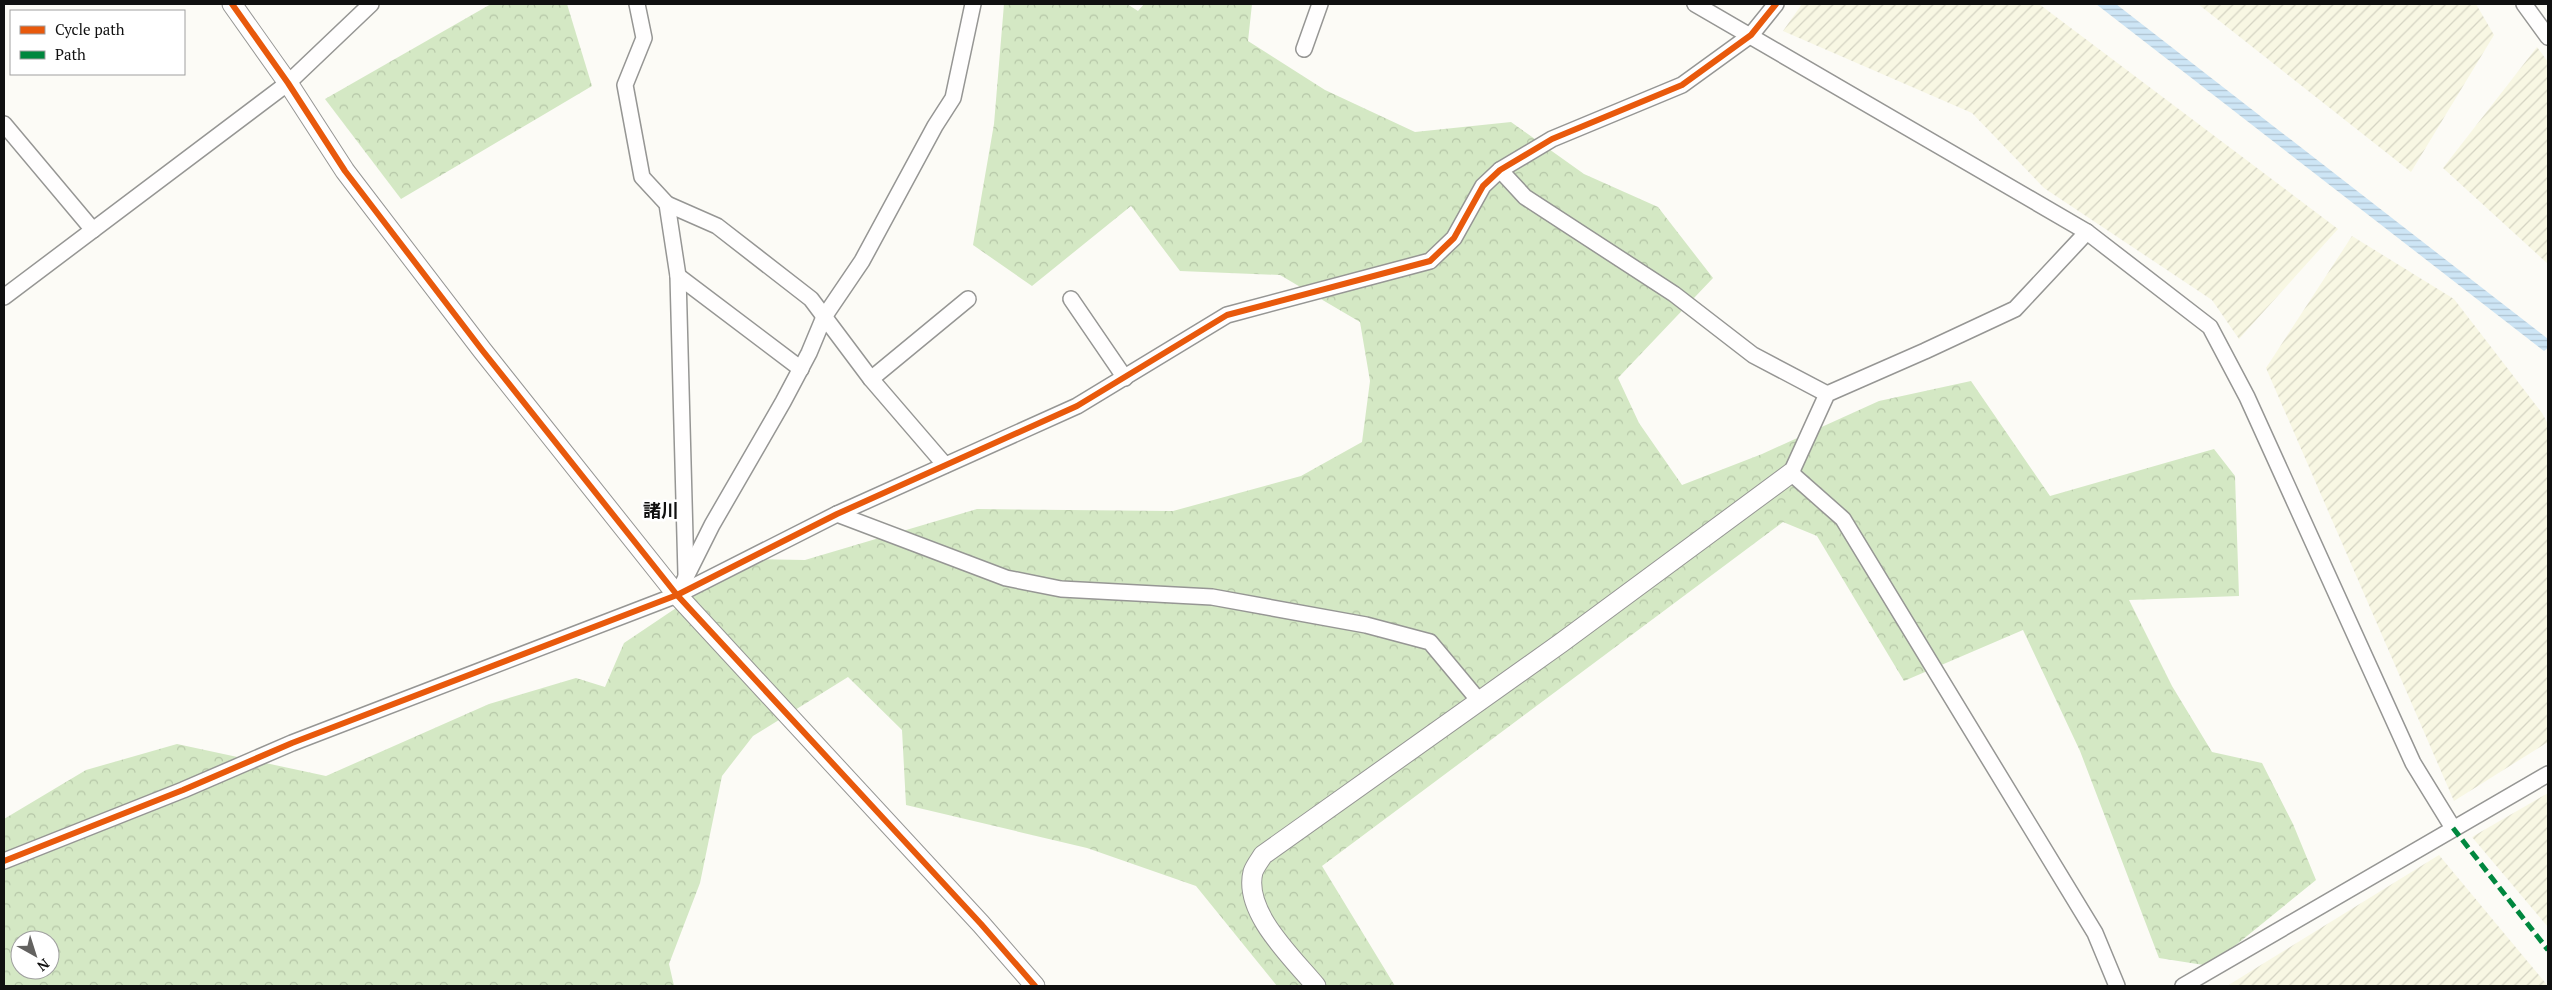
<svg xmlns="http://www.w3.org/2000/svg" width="2552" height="990" viewBox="0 0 2552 990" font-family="'PT Serif','Noto Sans JP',serif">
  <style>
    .farmland { fill: url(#farmland-furrows) }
    .forest { fill: url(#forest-crowns); fill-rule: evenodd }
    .water { fill: url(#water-rules) }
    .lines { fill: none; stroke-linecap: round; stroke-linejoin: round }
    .minor-casing { stroke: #969694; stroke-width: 18 }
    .tertiary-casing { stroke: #969694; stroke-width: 21 }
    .minor { stroke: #fffefe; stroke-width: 15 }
    .tertiary { stroke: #fffefe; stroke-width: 19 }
    .quiet { stroke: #00873e; stroke-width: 5; stroke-dasharray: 10 5; stroke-linecap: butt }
    .cycleway-casing { stroke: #fff; stroke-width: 9 }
    .cycleway { stroke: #e8590c; stroke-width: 6 }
    .labels { text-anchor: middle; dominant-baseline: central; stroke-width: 5; stroke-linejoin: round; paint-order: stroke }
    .quarter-label { font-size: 18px; font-weight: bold; fill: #101010; stroke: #fff }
  </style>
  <defs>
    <pattern id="farmland-furrows" width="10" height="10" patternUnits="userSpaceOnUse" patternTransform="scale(1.25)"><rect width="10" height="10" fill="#f8f7e3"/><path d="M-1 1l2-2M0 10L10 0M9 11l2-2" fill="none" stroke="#d4d3c2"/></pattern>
    <pattern id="forest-crowns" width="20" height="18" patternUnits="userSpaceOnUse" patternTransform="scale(1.25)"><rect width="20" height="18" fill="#d4e8c4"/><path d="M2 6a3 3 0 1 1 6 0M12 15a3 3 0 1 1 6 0" fill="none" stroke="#b5c6a7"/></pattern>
    <pattern id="water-rules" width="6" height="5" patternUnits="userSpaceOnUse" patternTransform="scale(1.25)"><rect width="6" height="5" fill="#cde5f5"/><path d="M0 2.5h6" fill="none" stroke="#afc3d1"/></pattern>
  </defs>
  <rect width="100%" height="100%" fill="#fcfbf6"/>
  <g class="farmland">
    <polygon points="1802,4 2039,4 2338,229 2239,339 2212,300 2044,188 1972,113 1783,31"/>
    <polygon points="2198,4 2476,4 2494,35 2411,172"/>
    <polygon points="2537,47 2548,62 2548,264 2443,168"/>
    <polygon points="2352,236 2454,299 2542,413 2548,424 2548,742 2454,801 2266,368"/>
    <polygon points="2548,793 2548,927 2472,837"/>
    <polygon points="2439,855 2548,986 2227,986"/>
  </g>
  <g class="forest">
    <polygon points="491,4 567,4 592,86 401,199 325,99"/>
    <path d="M1004,4h123l11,7 6,-7h108l-4,37 77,49 90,42 96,-10 73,52 74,33 55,71 -95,100 21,45 43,62 80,-31 117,-53 92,-20 79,115 164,-47 21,27 4,120 -110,4 43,86 40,66 50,11 31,61 23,56 -106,86 -51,-8 -79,-207 -57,-121 -119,51 -87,-145 -34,-14 -461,344 73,120h-118l-81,-100 -109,-38 -181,-43 -4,-75 -54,-53 -95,59 -31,40 -22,107 -31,81 5,22h-670v-167l82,-49 91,-26 149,32 163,-72 87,-26 29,9 19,-44 125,-84 56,1 172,-51 196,2 128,-35 61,-34 8,-61 -10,-59 -80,-47 -100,-4 -49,-65 -99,80 -59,-41 21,-121zM20,940h30v30h-30z"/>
  </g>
  <polygon class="water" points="2096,4 2116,4 2548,339 2548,348 2544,351"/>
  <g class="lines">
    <g class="minor-casing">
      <g id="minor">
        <polyline points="637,4 644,38 625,85 642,177 667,204 678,276 686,575"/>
        <polyline points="1695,4 2087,232 2210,327 2247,397 2413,763 2453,828"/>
        <polyline points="2524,4 2548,37"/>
        <polyline points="1304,49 1320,4"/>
        <polyline points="4,124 93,230"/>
        <polyline points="1500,170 1525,197 1674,294 1753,355 1827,394"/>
        <polyline points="667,204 717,226 811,299 871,379 945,465"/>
        <polyline points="2087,232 2015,309 1925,351 1827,394 1791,473 1843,519 2095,933 2117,986"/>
        <polyline points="678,276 801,369"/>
        <polyline points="4,297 288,83 371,4"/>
        <polyline points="1071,299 1125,378"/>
        <polyline points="871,379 968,299"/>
        <polyline points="837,514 1006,578 1061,589 1212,597 1366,625 1430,642 1480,702"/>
        <polyline points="677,595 712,525 783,402 809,353 824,317 862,261 935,126 953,98 973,4"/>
        <polyline points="4,861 183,790 292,743 677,595 837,514 1077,406 1227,315 1430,261 1454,238 1483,186 1500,170 1552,139 1682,85 1751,35 1776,4"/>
        <polyline points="2183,986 2548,774"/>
      </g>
    </g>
    <g class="tertiary-casing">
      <g id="tertiary">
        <polyline points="232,4 288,83 345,171 482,350 677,595 981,924 1035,986"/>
        <path d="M1316,986c-24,-29 -73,-74 -63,-114 2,-6 7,-12 10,-17l298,-212 230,-170"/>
      </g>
    </g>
    <use href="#minor" class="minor"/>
    <use href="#tertiary" class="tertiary"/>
    <polyline class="quiet" points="2453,828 2548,950"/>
    <g class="cycleway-casing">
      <g id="cycleway">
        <polyline points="232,4 288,83 345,171 482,350 677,595 981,924 1035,986"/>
        <polyline points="4,861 183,790 292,743 677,595 837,514 1077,406 1227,315 1430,261 1454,238 1483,186 1500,170 1552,139 1682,85 1751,35 1776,4"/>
      </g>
    </g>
    <use href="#cycleway" class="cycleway"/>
  </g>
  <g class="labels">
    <g class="quarter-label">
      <text x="661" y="510">諸川</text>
    </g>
  </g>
  <rect width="2552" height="990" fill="none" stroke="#101010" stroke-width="10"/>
  <rect x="10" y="10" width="175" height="65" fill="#ffffff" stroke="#9f9f9f"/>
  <rect x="20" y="26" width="25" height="8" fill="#e8590c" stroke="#9f9f9f"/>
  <text x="55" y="35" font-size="15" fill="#101010">Cycle path</text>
  <rect x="20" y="51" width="25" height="8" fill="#00873e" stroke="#9f9f9f"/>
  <text x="55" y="60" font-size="15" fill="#101010">Path</text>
  <g transform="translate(35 955) rotate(141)"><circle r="24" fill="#ffffff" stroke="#9f9f9f"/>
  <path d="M0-4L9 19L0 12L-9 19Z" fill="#636260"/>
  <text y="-8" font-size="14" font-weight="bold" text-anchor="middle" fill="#101010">N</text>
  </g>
</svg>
